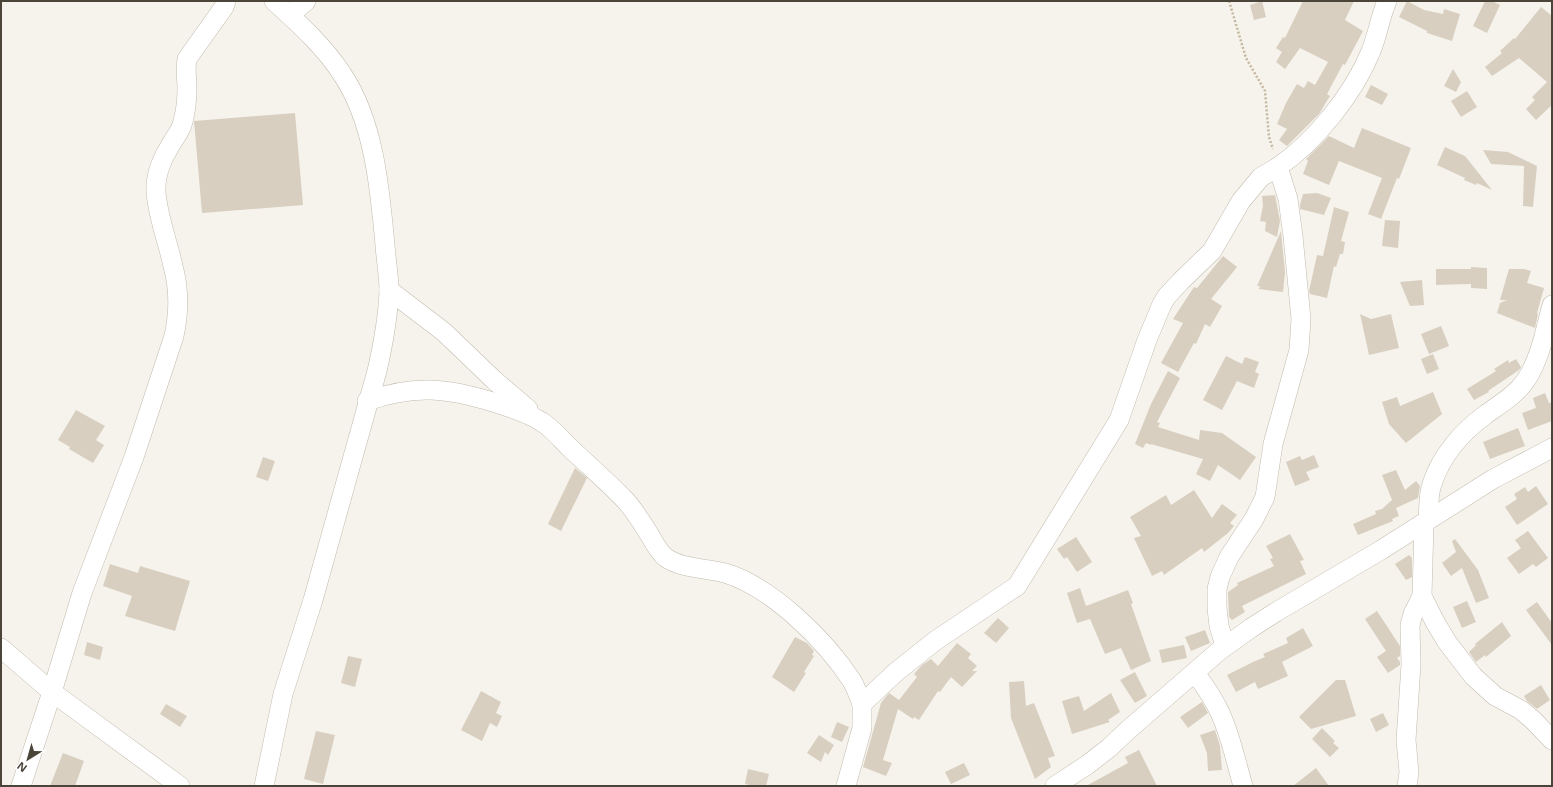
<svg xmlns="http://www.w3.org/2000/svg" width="1553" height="787" viewBox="0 0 1553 787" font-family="'Open Sans',sans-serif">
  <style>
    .building { fill: #d8cfc1 }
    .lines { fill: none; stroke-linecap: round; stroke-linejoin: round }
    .street-casing { stroke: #c2bbae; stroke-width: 20 }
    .path { stroke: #c4b79f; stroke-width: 2.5; stroke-dasharray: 2 2; stroke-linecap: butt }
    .street { stroke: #fff; stroke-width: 19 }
  </style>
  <rect width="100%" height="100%" fill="#f6f3ec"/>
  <g class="building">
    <polygon points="1262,1 1266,17 1254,20 1250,5"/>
    <polygon points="1303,1 1354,1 1345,20 1363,31 1345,65 1343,64 1327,94 1330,96 1319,114 1287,146 1279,140 1287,129 1277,124 1286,103 1297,84 1304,88 1308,81 1315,85 1328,62 1300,48 1285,69 1276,62 1282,52 1276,48 1283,37 1285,38"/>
    <polygon points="1407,1 1424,10 1443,14 1444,9 1460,14 1452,41 1427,33 1427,31 1399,17"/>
    <polygon points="1485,1 1492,1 1500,5 1487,33 1473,26"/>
    <polygon points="1541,7 1552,16 1552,105 1536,120 1526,109 1535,100 1532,97 1547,82 1519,58 1492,76 1485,67 1502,53 1500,51 1514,38 1515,39"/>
    <polygon points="1453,69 1461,82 1456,92 1444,86"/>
    <polygon points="1371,85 1388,94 1382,105 1365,97"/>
    <polygon points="1467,91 1477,107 1461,117 1451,101"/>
    <polygon points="295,113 303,205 202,213 194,121"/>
    <polygon points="1362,128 1411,148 1399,179 1397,178 1381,219 1368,214 1382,178 1339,161 1329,185 1303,174 1308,161 1306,159 1329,136 1354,148"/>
    <polygon points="1445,147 1465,156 1492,190 1477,183 1476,185 1464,180 1465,178 1437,165"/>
    <polygon points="1483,150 1508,152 1537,166 1533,207 1523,206 1524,166 1491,164"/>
    <polygon points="1317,193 1331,198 1324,215 1300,209 1300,205 1303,194"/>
    <polygon points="1275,195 1280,221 1277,237 1265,231 1266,222 1260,221 1263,206 1262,196"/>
    <polygon points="1334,207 1349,212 1341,241 1345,242 1343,254 1340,254 1336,267 1334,266 1327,298 1310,294 1309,291 1317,255 1323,256"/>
    <polygon points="1385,220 1400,221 1398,248 1382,246"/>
    <polygon points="1281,231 1285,272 1283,292 1259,289 1260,286 1257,286"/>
    <polygon points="1223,256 1237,267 1211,299 1222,306 1210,327 1205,324 1196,344 1194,343 1178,372 1161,363 1183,323 1173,319 1194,287 1197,288"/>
    <polygon points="1471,267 1487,268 1487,289 1471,288 1471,284 1436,285 1436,269 1471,269"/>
    <polygon points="1509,269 1524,269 1531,271 1527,283 1544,288 1537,313 1538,314 1535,328 1497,313 1500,303 1507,300 1500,300"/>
    <polygon points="1422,280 1424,305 1410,306 1400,282"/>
    <polygon points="1360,314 1371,319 1391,314 1399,348 1369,355"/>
    <polygon points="1441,326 1449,346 1429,354 1421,334"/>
    <polygon points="1433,354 1439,369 1427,374 1421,359"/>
    <polygon points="1226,356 1242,364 1245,357 1259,362 1255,372 1259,374 1254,388 1237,381 1222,410 1203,400"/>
    <polygon points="1516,359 1521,367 1519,370 1488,391 1489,392 1474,400 1467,389 1496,371 1494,369 1508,360 1509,363"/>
    <polygon points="1168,371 1180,378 1157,422 1160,423 1158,427 1199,440 1200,430 1222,433 1256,457 1240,480 1218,465 1210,481 1196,474 1203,459 1151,444 1151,445 1146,443 1143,448 1135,444 1151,404"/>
    <polygon points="1433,392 1442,414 1406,443 1389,424 1382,402 1397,397 1400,406"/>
    <polygon points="1545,393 1549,403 1552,402 1552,421 1528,430 1522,413 1536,408 1533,398"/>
    <polygon points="76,410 105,426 96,440 104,445 93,463 69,449 70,447 58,440"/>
    <polygon points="1518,428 1525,446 1490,459 1483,442"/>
    <polygon points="1314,455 1319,467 1306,472 1310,480 1295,486 1286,462 1300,456 1302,460"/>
    <polygon points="263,457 275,461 268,481 256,477"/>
    <polygon points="575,468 587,478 561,531 548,524"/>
    <polygon points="1396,470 1405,490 1416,481 1420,486 1418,498 1396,508 1399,516 1392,519 1393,521 1358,535 1353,524 1376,514 1375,511 1382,509 1392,500 1382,475"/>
    <polygon points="1536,486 1548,504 1517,525 1505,507 1517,499 1514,494 1525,487 1528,492"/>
    <polygon points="1194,490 1212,518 1222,504 1237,515 1230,523 1234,526 1228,533 1204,552 1202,548 1164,575 1162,571 1152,576 1134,538 1141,536 1130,517 1166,495 1171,505"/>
    <polygon points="1528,531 1548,558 1536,567 1533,564 1519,574 1507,558 1521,548 1515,540"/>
    <polygon points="1290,534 1304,560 1300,561 1306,574 1242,606 1245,612 1232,620 1229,617 1228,592 1238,585 1237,583 1274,566 1270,559 1273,558 1266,546"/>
    <polygon points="1076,537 1092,562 1077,572 1067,557 1064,559 1057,549"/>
    <polygon points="1455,539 1478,570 1489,598 1476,603 1462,568 1451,576 1442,563 1456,552 1452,541"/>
    <polygon points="1409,555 1412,558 1412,577 1406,580 1395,564"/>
    <polygon points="110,564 138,573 140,566 190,581 175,631 125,616 132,596 103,586"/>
    <polygon points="1080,588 1086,606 1128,590 1133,603 1131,604 1151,661 1131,670 1121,648 1105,654 1090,619 1077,623 1067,593"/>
    <polygon points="1467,601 1476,622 1462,628 1453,607"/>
    <polygon points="1537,602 1552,623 1552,645 1526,610"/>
    <polygon points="1377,611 1400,646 1400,656 1397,658 1400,662 1400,665 1388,673 1377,657 1386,651 1365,619"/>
    <polygon points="998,618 1009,628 996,643 984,633"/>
    <polygon points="1502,622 1511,636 1486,657 1485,655 1476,662 1469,652 1476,645 1475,644"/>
    <polygon points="1303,628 1313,646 1282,662 1288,676 1258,689 1255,682 1236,692 1227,675 1253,662 1265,657 1263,654 1288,643 1286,638"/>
    <polygon points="1205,630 1210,643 1191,651 1185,637"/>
    <polygon points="795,637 807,643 814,651 812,655 814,656 804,672 806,673 794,692 772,677"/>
    <polygon points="87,642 103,647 100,660 84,655"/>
    <polygon points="957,643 971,654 968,658 977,666 972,671 977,671 962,687 951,677 940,692 938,691 919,720 914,717 913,719 898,709 883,760 892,763 886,776 863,767 881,703 884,699 889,693 899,700 917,677 914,674 922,665 931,659 938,666"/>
    <polygon points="1184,645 1187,658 1162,663 1159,650"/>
    <polygon points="348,656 362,659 355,687 341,683"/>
    <polygon points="1135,672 1147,696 1135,703 1120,680"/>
    <polygon points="1336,680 1345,680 1356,716 1311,729 1299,717"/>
    <polygon points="1024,681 1026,706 1034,703 1055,756 1048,758 1051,767 1035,779 1011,718 1009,682"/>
    <polygon points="1541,685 1550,700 1537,709 1527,701 1524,696"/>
    <polygon points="481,691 501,702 496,713 502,716 497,727 490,723 482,741 461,730"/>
    <polygon points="1111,693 1120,712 1108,720 1110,722 1072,734 1062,701 1079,696 1084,711"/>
    <polygon points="1202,702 1208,713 1188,728 1180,717"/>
    <polygon points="166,704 187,716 180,727 160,714"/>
    <polygon points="1383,713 1389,725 1376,732 1370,719"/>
    <polygon points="837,722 849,727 842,742 831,737"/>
    <polygon points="1322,728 1335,741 1333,743 1339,748 1330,757 1312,739"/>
    <polygon points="1215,730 1220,746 1222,770 1208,771 1207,753 1200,735"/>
    <polygon points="316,731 335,735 323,784 304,779"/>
    <polygon points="819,735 834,745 828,755 825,752 821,762 807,753"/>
    <polygon points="1139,750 1157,786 1086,786 1128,763 1125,757"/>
    <polygon points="63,753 84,761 75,786 50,786"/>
    <polygon points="964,763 970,775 951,784 945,772"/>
    <polygon points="1316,768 1329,786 1293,786"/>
    <polygon points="748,769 769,774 766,786 754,786 745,784"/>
  </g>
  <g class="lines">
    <g class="street-casing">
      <g id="street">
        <polyline points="290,15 306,1"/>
        <polyline points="389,290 444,332 494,380 528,409"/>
        <path d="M367,401c48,-17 81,-13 129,2 15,5 32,10 46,19 10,6 19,17 27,25 19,18 39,35 57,54 9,10 16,22 23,33 5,8 9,17 16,23 16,12 42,11 60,16 47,14 101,68 127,108 4,7 7,15 10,23"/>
        <path d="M1428,520c1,-12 0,-25 4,-36 9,-28 30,-52 53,-69 15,-11 31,-20 41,-35 15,-23 19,-50 26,-75"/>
        <polyline points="1424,523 1422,596 1435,622 1447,642 1473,676 1495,696 1521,710 1533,720 1552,740"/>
        <path d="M1225,646l-6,-20 -2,-18v-19l3,-12 9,-20 25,-38 11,-22 8,-53 26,-94 2,-31 -8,-83 -5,-37 -10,-32c38,-26 76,-74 93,-116 7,-17 9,-34 16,-50"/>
        <polyline points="1,648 52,692 180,786"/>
        <path d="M1195,673c10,13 19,26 26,42 10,22 15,47 22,71"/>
        <path d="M21,786l31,-94 30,-99 52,-136 40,-121c5,-23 5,-48 -1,-70 -5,-24 -15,-48 -17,-74 -1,-19 7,-35 17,-51 3,-5 7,-10 9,-16 3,-10 5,-25 5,-36 0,-10 -2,-20 0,-30l37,-52 2,-6"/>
        <path d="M264,786l19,-92 30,-94 64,-229c6,-26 11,-54 12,-80 0,-15 -3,-31 -4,-46 -5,-56 -11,-124 -43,-171 -18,-28 -44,-51 -68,-73"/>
        <polyline points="846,786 862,728 862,704 896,672 935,641 1017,586 1119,420 1147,340 1162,304 1167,296 1181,281 1212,251 1241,201 1261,177 1278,167"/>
        <polyline points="1055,786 1087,765 1109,748 1128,730 1219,651 1251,628 1276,612 1381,550 1493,479 1552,448"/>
        <polyline points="1407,786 1409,772 1406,740 1411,665 1410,625 1413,614 1422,596"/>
      </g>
    </g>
    <polyline class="path" points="1229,1 1246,58 1265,91 1269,137 1273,149"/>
    <use href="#street" class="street"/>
  </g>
  <rect width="1553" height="787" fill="none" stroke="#4b4439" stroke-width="4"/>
  <g transform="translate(28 759) rotate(217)" stroke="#ffffff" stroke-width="3" paint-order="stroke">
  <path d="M0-3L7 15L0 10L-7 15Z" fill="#4b4439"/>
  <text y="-6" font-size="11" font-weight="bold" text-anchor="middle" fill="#4b4439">N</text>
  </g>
</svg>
